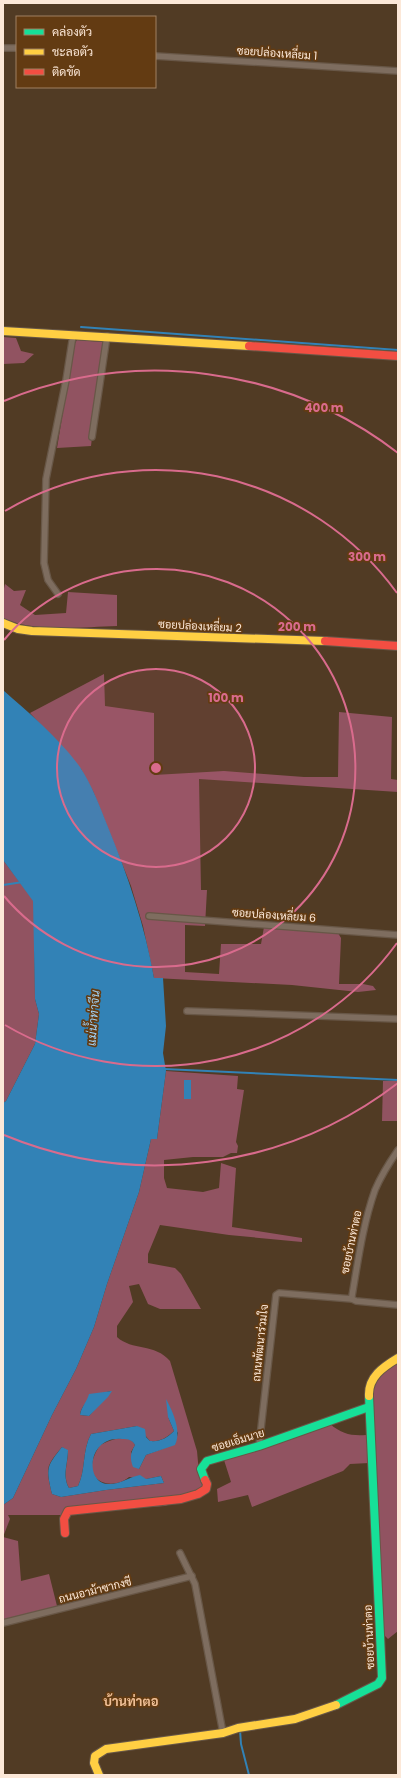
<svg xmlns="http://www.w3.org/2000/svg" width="401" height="1778" viewBox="0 0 401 1778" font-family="Poppins,Sarabun,sans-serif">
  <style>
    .green { fill: #915361; fill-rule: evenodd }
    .water { fill: #3282b6 }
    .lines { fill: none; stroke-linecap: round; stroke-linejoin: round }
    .stream { stroke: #3282b6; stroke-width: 2 }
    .street-casing { stroke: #685747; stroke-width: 8 }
    .fast-casing { stroke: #685747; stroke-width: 10 }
    .slow-casing { stroke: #685747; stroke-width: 10 }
    .jam-casing { stroke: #685747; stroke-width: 10 }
    .street { stroke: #7e6d5f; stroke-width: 5.5 }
    .fast { stroke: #16e098; stroke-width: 8 }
    .slow { stroke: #ffcf43; stroke-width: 8 }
    .jam { stroke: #f24e42; stroke-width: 8 }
    .ring { fill: none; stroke: #d96b8d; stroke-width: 2 }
    .labels { text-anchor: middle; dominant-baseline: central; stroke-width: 3.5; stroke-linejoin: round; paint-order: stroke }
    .street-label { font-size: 11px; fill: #fce8d8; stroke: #633b12 }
    .water-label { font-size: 12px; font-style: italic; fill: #a2d3f8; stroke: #633b12 }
    .quarter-label { font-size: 13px; font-weight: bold; fill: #efbf96; stroke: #633b12 }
    .centre { fill: #d96b8d; stroke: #633b12; stroke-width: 2 }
    .ring-label { font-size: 12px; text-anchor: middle; font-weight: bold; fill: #d96b8d; stroke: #633b12; stroke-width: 3.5; stroke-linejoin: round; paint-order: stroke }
  </style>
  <rect width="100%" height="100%" fill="#513b24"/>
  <g class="green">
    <polygon points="3,337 16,338 21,351 34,354 24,363 3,364"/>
    <polygon points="77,340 103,342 91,446 57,448 74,345"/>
    <path d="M5,584l9,7 12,-1 -6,15 15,10 31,-2 2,-21 49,3v31c-35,1 -82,7 -114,-8v-25z"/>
    <polygon points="104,674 105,706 154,713 154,775 224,771 304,777 338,777 339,712 392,717 391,779 398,780 398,792 199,779 201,890 207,890 205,926 185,925 185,972 219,974 221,944 261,944 264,927 338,933 341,938 339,984 363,984 373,986 376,990 358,992 292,985 154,978 143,926 131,886 93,791 81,769 30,713"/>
    <polygon points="3,860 34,901 35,999 39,1014 35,1044 6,1101 3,1103"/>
    <path d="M166,1071l72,5 -1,13 7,1 -8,52 2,4 -1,7h-6l-8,4h-30l-29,3v18l3,10 36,4 16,-4 2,-25 15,5 -4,59 70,11v4l-73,-7 -69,-10 -12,29v9l27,5 6,6 20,35h-41l-12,-5 -9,-20 -10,2 4,16 -16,24v11c15,14 38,6 53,24l27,90 2,22 10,18 -44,15 -50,3 -41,6h-66l2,4 -7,18 15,4 3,40 28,-7 8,32 -54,14v-115l10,-7 39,-83 24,-46 18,-42 13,-43 32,-92 12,-53h6zM111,1391l-22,25 -9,-1c2,-15 19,-22 31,-24zM168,1417l10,16 -3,11 -29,11 -7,14 -8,-17 4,-7c-7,-13 -25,-5 -35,0 -4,6 -9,16 -8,24 3,18 26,18 37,8l17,2 15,-3 3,7 -58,7 -45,7 -9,-3c-6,-26 -7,-27 10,-47l6,4c0,13 -6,24 1,37l9,-2c8,-16 4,-36 13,-52l46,-8 13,15c10,1 16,-3 24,-10z"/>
    <polygon points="383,1081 398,1081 398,1121 382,1121"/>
    <polygon points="398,1361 398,1631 388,1639 384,1635 371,1386 376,1376"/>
    <path d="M330,1424c12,10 21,12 36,11l3,28 -19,1 -7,7 -91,36 -4,-12 -30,7 -1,-13 14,-7 -7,-22z"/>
  </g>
  <g class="water">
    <path d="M3,690c27,24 55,47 77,77 12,18 20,40 28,60 20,49 37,99 46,151h9l3,48 -3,27 3,18 -9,68h-6l-12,53 -32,92 -13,43 -18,42 -24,46 -39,83 -10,7v-402l3,-2 29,-57 4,-30 -4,-15 -2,-98 -30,-41z"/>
    <rect x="184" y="1080" width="7" height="19"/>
    <path d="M112,1391l-4,6 -19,19 -9,-1c1,-8 7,-13 9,-21z"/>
    <path d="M166,1399c7,13 16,33 9,46l-29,10 -7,14 -6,-2c-3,-8 -3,-14 2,-22 -3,-5 -6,-6 -13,-6 -36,-3 -37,46 -13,45 12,0 20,-7 31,-9l6,4 15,-3 3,7 -58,7 -45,7 -9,-3c-6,-26 -6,-27 10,-47l6,3c0,14 -6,25 1,38l9,-2c8,-16 4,-36 13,-52l46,-8 8,3 1,8 4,4c10,1 17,-3 24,-10l-6,-14z"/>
  </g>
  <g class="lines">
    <g class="stream">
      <polyline points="81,327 398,350"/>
      <polyline points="3,885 23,882"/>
      <polyline points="164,1069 398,1080"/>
      <polyline points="240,1730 241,1744 249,1775"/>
    </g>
    <g class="street-casing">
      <g id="street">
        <polyline points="3,48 17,48"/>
        <polyline points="155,56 398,71"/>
        <polyline points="92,437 107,336"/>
        <polyline points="58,594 48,580 44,563 46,479 66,380 73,335"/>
        <polyline points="149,916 398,935"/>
        <polyline points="187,1011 398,1019"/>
        <path d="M398,1150c-9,13 -17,26 -23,40 -12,34 -17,71 -23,106v3l4,2 42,4"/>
        <polyline points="259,1446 276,1295 279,1293 352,1299"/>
        <polyline points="180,1553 195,1584 223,1733"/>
        <polyline points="3,1623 192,1576"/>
      </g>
    </g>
    <g class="fast-casing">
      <g id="fast">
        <polyline points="205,1480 201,1469 207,1461 259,1446 369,1407"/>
        <polyline points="336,1705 378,1684 382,1678 369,1396"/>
      </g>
    </g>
    <g class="slow-casing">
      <g id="slow">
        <polyline points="3,331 249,346"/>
        <polyline points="3,623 18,629 32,631 325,641"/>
        <path d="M369,1396c-1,-19 14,-29 29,-38"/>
        <polyline points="99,1775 94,1763 95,1756 106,1749 223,1733 238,1728 295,1719 336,1705"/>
      </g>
    </g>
    <g class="jam-casing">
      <g id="jam">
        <polyline points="249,346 398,356"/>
        <polyline points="325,641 398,646"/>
        <polyline points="65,1533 64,1519 68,1511 181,1499 198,1494 206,1489 207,1484 205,1480"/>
      </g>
    </g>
    <use href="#street" class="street"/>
    <use href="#fast" class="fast"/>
    <use href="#slow" class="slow"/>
    <use href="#jam" class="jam"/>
  </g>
  <circle cx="156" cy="768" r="99" fill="#d96b8d" fill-opacity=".12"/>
  <g class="ring">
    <circle cx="156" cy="768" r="99"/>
    <path d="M4 640A199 199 0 1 1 4 896"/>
    <path d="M397 943A298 298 0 0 1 5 1025M5 511A298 298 0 0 1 397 593"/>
    <path d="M398 1083A397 397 0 0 1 4 1135M4 401A397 397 0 0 1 398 453"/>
  </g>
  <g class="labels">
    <g class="street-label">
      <text transform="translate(277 53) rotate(4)">ซอยปล่องเหลี่ยม 1</text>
      <text transform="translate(200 626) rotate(3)">ซอยปล่องเหลี่ยม 2</text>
      <text transform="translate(274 915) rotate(4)">ซอยปล่องเหลี่ยม 6</text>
      <text transform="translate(351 1242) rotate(-78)">ซอยบ้านท่าตอ</text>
      <text transform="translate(260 1343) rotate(-84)">ถนนพัฒนาร่วมใจ</text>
      <text transform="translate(238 1440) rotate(-17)">ซอยเอ็มนาย</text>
      <text transform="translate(95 1590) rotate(-14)">ถนนอาม้าซากงซี</text>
      <text transform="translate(369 1637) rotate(-92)">ซอยบ้านท่าตอ</text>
    </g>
    <g class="water-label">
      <text transform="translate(93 1018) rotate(-86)">แม่น้ำท่าจีน</text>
    </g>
    <g class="quarter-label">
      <text x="131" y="1701">บ้านท่าตอ</text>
    </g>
  </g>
  <circle cx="156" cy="768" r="6" class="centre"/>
  <g class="ring-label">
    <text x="324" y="412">400 m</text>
    <text x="367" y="561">300 m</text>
    <text x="297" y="631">200 m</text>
    <text x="226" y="702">100 m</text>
  </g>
  <rect width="401" height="1778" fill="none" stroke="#fce8d8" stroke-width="8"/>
  <rect x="16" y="16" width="140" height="72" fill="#633b12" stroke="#a08061"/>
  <rect x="24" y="29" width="20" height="6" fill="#16e098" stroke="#a08061"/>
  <text x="52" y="36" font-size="12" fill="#fce8d8">คล่องตัว</text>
  <rect x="24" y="49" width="20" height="6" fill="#ffcf43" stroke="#a08061"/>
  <text x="52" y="56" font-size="12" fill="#fce8d8">ชะลอตัว</text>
  <rect x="24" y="69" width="20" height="6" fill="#f24e42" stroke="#a08061"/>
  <text x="52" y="76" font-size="12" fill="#fce8d8">ติดขัด</text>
</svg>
